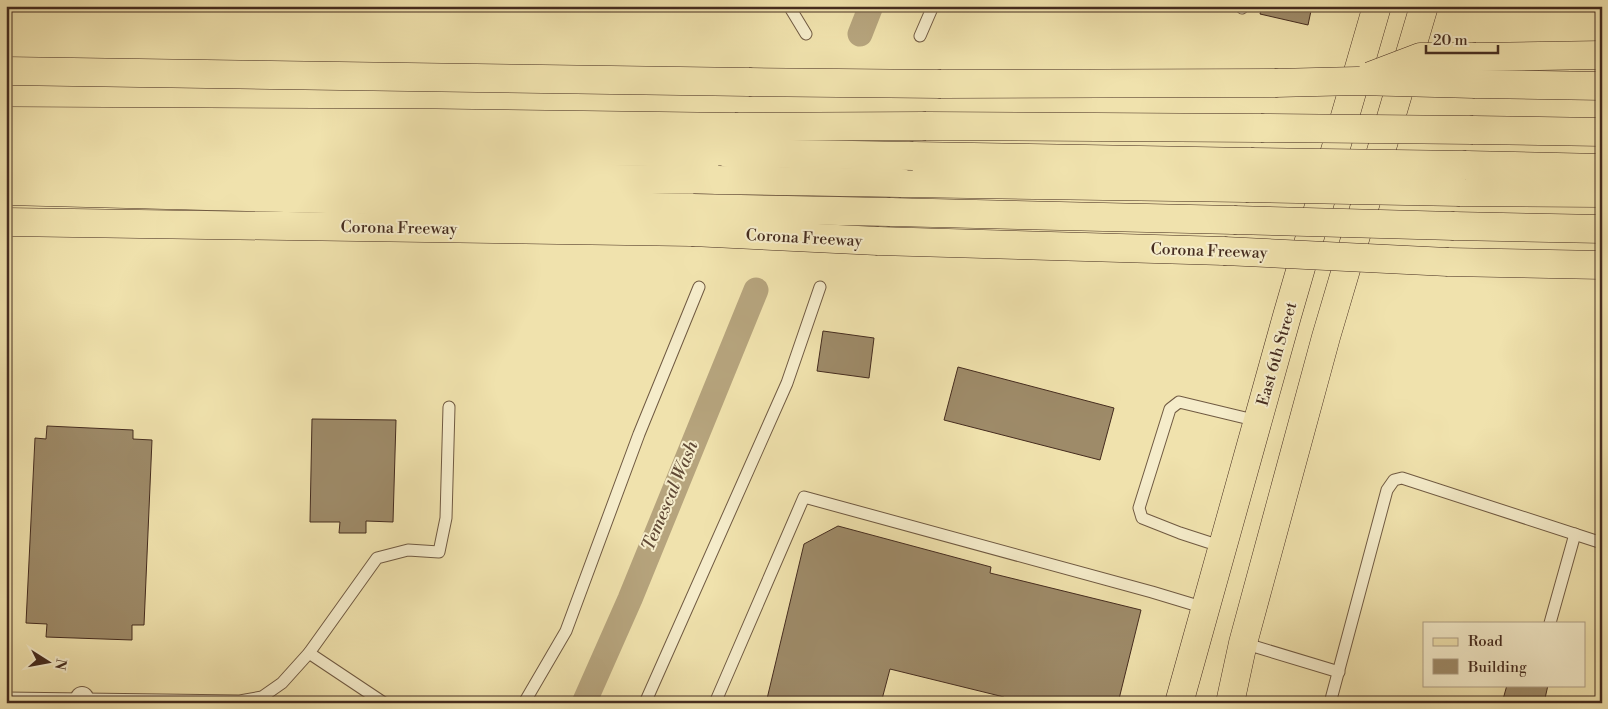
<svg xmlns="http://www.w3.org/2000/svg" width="1608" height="709" viewBox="0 0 1608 709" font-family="'Libre Bodoni',serif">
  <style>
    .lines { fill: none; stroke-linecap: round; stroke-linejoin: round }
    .canal { stroke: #b6a47d; stroke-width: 25 }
    .building { fill: #9e8b69; stroke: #452c1f }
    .service-casing { stroke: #705a42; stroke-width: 13 }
    .minor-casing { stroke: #705a42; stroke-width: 24 }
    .primary-casing { stroke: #452c1f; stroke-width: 29 }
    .motorway-casing { stroke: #452c1f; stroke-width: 29 }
    .service { stroke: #f5ecca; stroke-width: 11 }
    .minor { stroke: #f5ecca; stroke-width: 22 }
    .primary { stroke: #f0e2ad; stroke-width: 28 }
    .motorway { stroke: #f0e2ad; stroke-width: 28 }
    .motorway-bridge-casing { stroke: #452c1f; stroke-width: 29; stroke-linecap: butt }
    .motorway-bridge { stroke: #f0e2ad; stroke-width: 28 }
    .labels { text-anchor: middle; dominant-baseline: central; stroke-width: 4; stroke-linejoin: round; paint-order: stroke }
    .street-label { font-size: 16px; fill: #452c1f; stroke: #f5ecca }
    .water-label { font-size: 18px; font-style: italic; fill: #614a36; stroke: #f5ecca }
  </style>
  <rect width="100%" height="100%" fill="#f0e2ad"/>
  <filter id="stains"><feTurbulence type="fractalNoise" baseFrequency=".004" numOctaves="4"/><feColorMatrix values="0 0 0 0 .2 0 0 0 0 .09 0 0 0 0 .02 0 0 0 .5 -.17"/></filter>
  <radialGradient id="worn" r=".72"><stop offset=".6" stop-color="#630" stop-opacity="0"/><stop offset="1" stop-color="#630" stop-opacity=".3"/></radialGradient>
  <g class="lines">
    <g class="canal">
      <polyline points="860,34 871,6"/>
      <polyline points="584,703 630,599 756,290"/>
    </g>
  </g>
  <g class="building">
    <polygon points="1262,6 1312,6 1308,25 1260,14"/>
    <polygon points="823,331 874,338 869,378 817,371"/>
    <polygon points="958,367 1114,408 1100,460 944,420"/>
    <polygon points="312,419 396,420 393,522 366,521 366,533 339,533 340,522 310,522"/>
    <polygon points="47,426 133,430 133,439 152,440 144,625 132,625 132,640 46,637 47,624 26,623 35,438 46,439"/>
    <polygon points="838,526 991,567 990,573 1141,610 1118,703 1003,703 1004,697 890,669 881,703 766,703 804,544"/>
    <polygon points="1507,685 1548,685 1544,703 1502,703"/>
  </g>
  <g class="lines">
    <g class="service-casing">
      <g id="service">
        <polyline points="789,6 806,34"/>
        <polyline points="1242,8 1243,6"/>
        <polyline points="920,36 933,6"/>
        <polyline points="1223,547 1180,533 1142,518 1139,508 1170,409 1179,402 1258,421"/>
        <polyline points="1550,623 1575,534"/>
        <polyline points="1243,643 1339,672"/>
        <polyline points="309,653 384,703"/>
        <polyline points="6,698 240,701 262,697 282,683 309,653 377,558 408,550 439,552 446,518 449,407"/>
        <polyline points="524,703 566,631 639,434 699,287"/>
        <polyline points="645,703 787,383 820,287"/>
        <polyline points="715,703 804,497 1152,592 1205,608"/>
        <polyline points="1330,703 1387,490 1394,480 1402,478 1602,543"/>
      </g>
    </g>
    <g class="minor-casing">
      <polyline id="minor" points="82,698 82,703"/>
    </g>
    <g class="primary-casing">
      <g id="primary">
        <polyline points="1179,703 1287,316 1377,6"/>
        <polyline points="1230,703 1243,643 1326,337 1424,6"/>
      </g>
    </g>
    <g class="motorway-casing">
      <g id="motorway">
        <polyline points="1476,57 1602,55"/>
        <polyline points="6,71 749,82"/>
        <polyline points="941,84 1275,83"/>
        <polyline points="1475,84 1602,86"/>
        <polyline points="6,121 436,123 735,127"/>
        <polyline points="926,126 1261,128"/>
        <polyline points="1473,130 1602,132"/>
        <polyline points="6,144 728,153"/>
        <polyline points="913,156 1251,162"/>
        <polyline points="1466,165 1602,168"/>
        <polyline points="6,167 615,179 718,180"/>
        <polyline points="901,183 1246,188"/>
        <polyline points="6,191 693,208"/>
        <polyline points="1460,192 1602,193"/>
        <polyline points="890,212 1234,220"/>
        <polyline points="6,222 692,232"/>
        <polyline points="1454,226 1602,229"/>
        <polyline points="878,241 1224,251"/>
        <polyline points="1448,262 1602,265"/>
      </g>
    </g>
    <use href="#service" class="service"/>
    <use href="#minor" class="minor"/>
    <use href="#primary" class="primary"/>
    <use href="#motorway" class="motorway"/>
    <g class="motorway-bridge-casing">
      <g id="motorway-bridge">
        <polyline points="1370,76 1420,57 1476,57"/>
        <polyline points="749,82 941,84"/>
        <polyline points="1275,83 1357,81 1475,84"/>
        <polyline points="735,127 926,126"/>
        <polyline points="1261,128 1473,130"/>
        <polyline points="728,153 913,156"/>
        <polyline points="1251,162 1466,165"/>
        <polyline points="718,180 901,183"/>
        <polyline points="1246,188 1460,192"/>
        <polyline points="693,208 890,212"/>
        <polyline points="1234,220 1454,226"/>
        <polyline points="692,232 878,241"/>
        <polyline points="1224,251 1448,262"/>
      </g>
    </g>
    <use href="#motorway-bridge" class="motorway-bridge"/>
  </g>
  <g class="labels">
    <g class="street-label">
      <text transform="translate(399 228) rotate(1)">Corona Freeway</text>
      <text transform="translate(804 238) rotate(3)">Corona Freeway</text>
      <text transform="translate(1209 251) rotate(2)">Corona Freeway</text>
      <text transform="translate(1277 354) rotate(-74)">East 6th Street</text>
    </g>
    <g class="water-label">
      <text transform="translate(670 496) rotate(-67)">Temescal Wash</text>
    </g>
  </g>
  <rect width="1608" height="709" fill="none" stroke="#f0e2ad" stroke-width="25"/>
  <rect x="8" y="8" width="1593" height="694" fill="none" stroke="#452c1f" stroke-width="2.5"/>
  <rect x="12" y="12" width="1583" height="684" fill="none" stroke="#452c1f"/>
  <rect x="1423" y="622" width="162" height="65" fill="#f5ecca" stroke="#af9f86"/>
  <rect x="1433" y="638" width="25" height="8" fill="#f0e2ad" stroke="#af9f86"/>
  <text x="1468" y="646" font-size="15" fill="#452c1f">Road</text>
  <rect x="1433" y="659" width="25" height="15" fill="#9e8b69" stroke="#af9f86"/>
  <text x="1468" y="672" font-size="15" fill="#452c1f">Building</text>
  <g transform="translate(48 662) rotate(101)" stroke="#f5ecca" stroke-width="4" paint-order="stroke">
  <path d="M0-4L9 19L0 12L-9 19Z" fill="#452c1f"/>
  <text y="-8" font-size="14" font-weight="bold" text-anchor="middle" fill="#452c1f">N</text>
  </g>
  <path d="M1426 45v8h72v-8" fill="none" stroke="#452c1f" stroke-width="2.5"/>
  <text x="1433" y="45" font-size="15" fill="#452c1f" stroke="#f5ecca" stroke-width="4" paint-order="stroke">20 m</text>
  <rect width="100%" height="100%" filter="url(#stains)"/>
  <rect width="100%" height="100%" fill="url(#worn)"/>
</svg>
